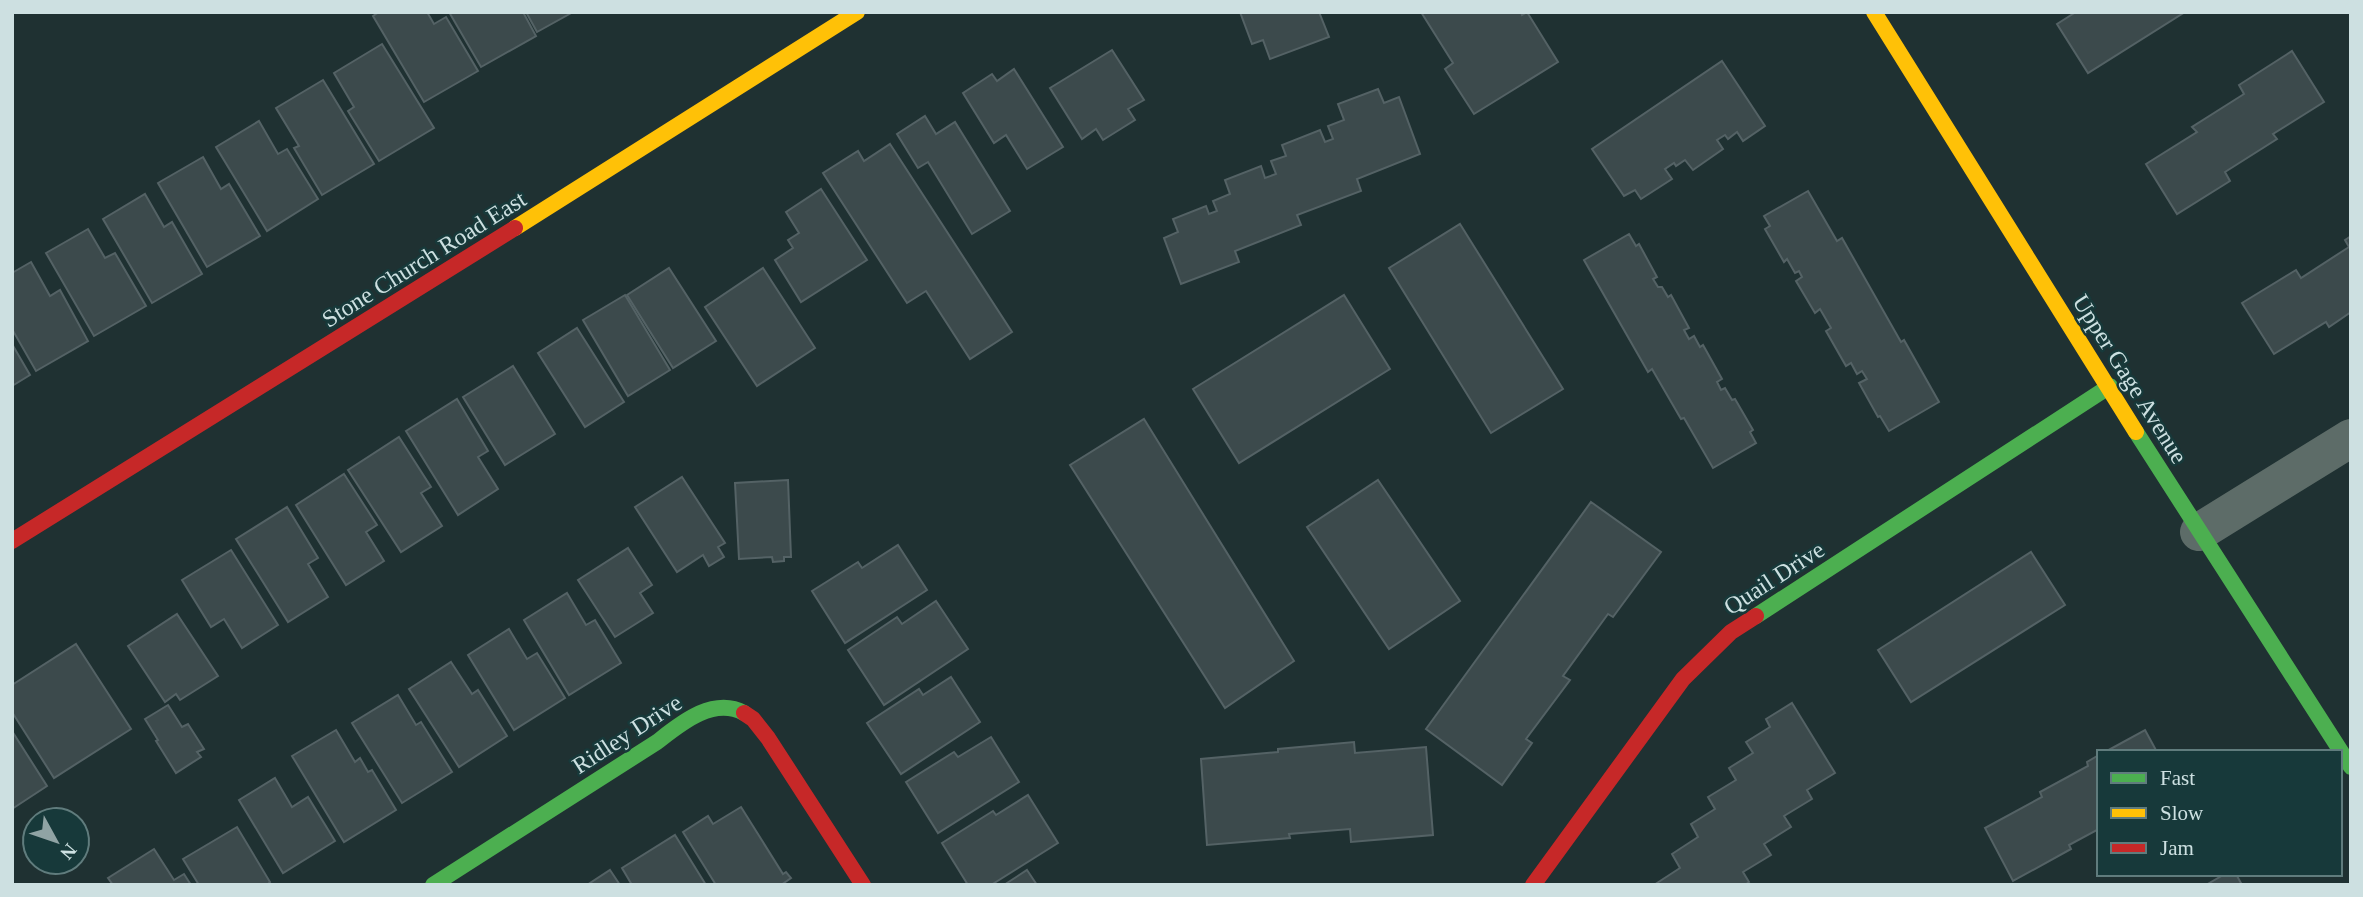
<svg xmlns="http://www.w3.org/2000/svg" width="2363" height="897" viewBox="0 0 2363 897" font-family="'Times New Roman',serif">
  <style>
    .building { fill: #3c4a4c; stroke: #546265; stroke-width: 2 }
    .lines { fill: none; stroke-linecap: round; stroke-linejoin: round }
    .street { stroke: #5d6c68; stroke-width: 38 }
    .fast { stroke: #4caf50; stroke-width: 16 }
    .slow { stroke: #ffc107; stroke-width: 16 }
    .jam { stroke: #c62828; stroke-width: 16 }
    .labels { text-anchor: middle; dominant-baseline: central; stroke-width: 5; stroke-linejoin: round; paint-order: stroke }
    .street-label { font-size: 24px; fill: #cde0e1; stroke: #17393a }
  </style>
  <rect width="100%" height="100%" fill="#1f3132"/>
  <g class="building">
    <polygon points="379,12 427,12 434,24 446,17 478,71 424,102 373,16"/>
    <polygon points="449,12 523,12 536,36 481,67"/>
    <polygon points="526,12 573,12 537,32"/>
    <polygon points="1240,12 1319,12 1329,37 1270,59 1263,40 1252,44"/>
    <polygon points="1421,12 1521,12 1522,15 1527,12 1558,62 1474,114 1445,69 1453,63"/>
    <polygon points="2076,12 2185,12 2088,73 2057,24"/>
    <polygon points="382,44 434,128 379,161 348,111 354,107 334,73"/>
    <polygon points="1112,50 1144,100 1128,109 1135,120 1103,140 1096,129 1082,139 1050,88"/>
    <polygon points="2292,51 2324,102 2273,134 2277,139 2225,172 2230,181 2177,214 2146,164 2197,132 2192,127 2244,94 2239,85"/>
    <polygon points="1722,61 1765,126 1743,141 1737,132 1728,139 1725,135 1717,140 1723,149 1693,170 1685,160 1676,166 1674,163 1665,169 1672,179 1641,199 1635,190 1624,196 1592,149"/>
    <polygon points="1014,69 1063,147 1027,169 1006,135 994,143 963,93 992,74 997,81"/>
    <polygon points="323,80 374,164 322,195 294,148 299,146 276,108"/>
    <polygon points="1378,89 1384,103 1399,97 1420,154 1357,179 1361,191 1297,215 1301,225 1235,251 1239,262 1181,284 1164,238 1178,232 1173,219 1206,206 1209,214 1217,211 1213,201 1230,194 1225,180 1261,166 1265,178 1276,174 1271,161 1286,156 1282,145 1320,130 1325,142 1333,139 1328,126 1344,120 1338,104"/>
    <polygon points="925,116 936,134 955,122 1010,211 972,234 928,162 918,168 897,134"/>
    <polygon points="259,121 278,154 287,149 318,199 267,231 216,147"/>
    <polygon points="890,144 1012,332 970,359 926,291 907,303 823,173 858,151 864,161"/>
    <polygon points="203,157 221,189 229,184 260,236 207,267 158,183"/>
    <polygon points="821,189 867,260 801,302 775,260 793,248 788,240 799,233 786,212"/>
    <polygon points="1808,191 1837,241 1842,238 1901,342 1904,340 1939,402 1889,431 1880,416 1878,417 1859,383 1867,379 1862,371 1857,374 1851,363 1846,366 1826,331 1831,328 1820,309 1815,313 1796,281 1802,277 1799,271 1795,273 1787,259 1784,262 1765,229 1770,226 1764,216"/>
    <polygon points="145,194 164,227 172,222 202,274 152,303 103,219"/>
    <polygon points="1460,224 1563,389 1491,433 1389,268"/>
    <polygon points="88,229 105,258 115,253 146,306 94,336 46,253"/>
    <polygon points="1629,234 1636,246 1639,244 1657,277 1653,279 1658,287 1662,287 1668,297 1671,295 1689,328 1684,330 1689,339 1694,336 1700,347 1703,345 1722,379 1717,382 1721,390 1725,388 1732,400 1735,399 1753,430 1750,432 1756,443 1713,468 1684,418 1681,419 1652,369 1648,372 1584,260"/>
    <polygon points="2351,236 2351,312 2329,327 2326,322 2274,354 2242,303 2296,270 2301,278 2349,247 2345,240"/>
    <polygon points="31,262 50,296 60,290 88,341 36,371 12,329 12,273"/>
    <polygon points="669,268 716,341 673,368 627,295"/>
    <polygon points="763,268 815,348 757,386 705,307"/>
    <polygon points="625,295 670,370 628,396 583,320"/>
    <polygon points="1344,295 1390,369 1239,463 1193,389"/>
    <polygon points="577,328 624,402 585,427 538,353"/>
    <polygon points="12,344 30,375 12,386"/>
    <polygon points="513,366 555,434 505,465 463,397"/>
    <polygon points="457,399 488,451 478,457 498,489 458,515 406,431"/>
    <polygon points="1144,419 1294,661 1225,708 1070,465"/>
    <polygon points="399,437 431,487 421,493 442,526 401,552 348,470"/>
    <polygon points="344,474 377,525 366,532 384,561 346,585 296,505"/>
    <polygon points="682,477 725,543 718,547 724,557 709,566 703,555 677,572 635,507"/>
    <polygon points="788,480 791,557 784,557 784,561 773,562 772,557 739,559 735,483"/>
    <polygon points="1378,480 1460,601 1389,649 1307,527"/>
    <polygon points="1591,502 1661,552 1613,617 1608,614 1563,676 1570,680 1526,739 1532,743 1502,785 1426,729"/>
    <polygon points="287,507 318,558 308,564 328,597 288,622 236,539"/>
    <polygon points="898,545 927,590 845,643 812,591 858,562 862,568"/>
    <polygon points="628,548 652,585 640,593 653,613 615,637 578,580"/>
    <polygon points="231,550 278,625 242,648 224,619 211,627 182,580"/>
    <polygon points="2031,552 2065,605 1911,702 1878,650"/>
    <polygon points="567,593 586,625 595,620 621,663 569,695 524,620"/>
    <polygon points="936,601 968,649 884,705 848,650 897,617 902,624"/>
    <polygon points="177,614 218,676 180,700 176,694 165,702 128,646"/>
    <polygon points="509,629 527,659 537,653 565,698 514,730 468,655"/>
    <polygon points="76,644 131,729 54,778 12,712 12,685"/>
    <polygon points="451,662 472,694 478,690 507,736 459,767 409,689"/>
    <polygon points="951,677 980,722 901,774 867,723 919,689 923,695"/>
    <polygon points="398,695 416,725 421,722 452,772 402,803 352,723"/>
    <polygon points="1792,703 1835,773 1807,790 1812,799 1784,816 1791,827 1764,844 1771,855 1743,872 1749,882 1745,885 1654,885 1680,868 1672,854 1698,837 1691,824 1715,809 1708,797 1736,780 1729,768 1753,753 1746,742 1770,727 1766,719"/>
    <polygon points="168,705 182,727 188,724 204,749 197,752 201,757 176,773 156,741 158,740 145,719"/>
    <polygon points="336,730 355,762 360,758 368,772 372,770 396,810 344,842 292,756"/>
    <polygon points="2145,730 2157,752 2105,752"/>
    <polygon points="12,731 47,786 12,809"/>
    <polygon points="991,737 1019,782 938,833 906,782 954,752 958,757"/>
    <polygon points="1354,742 1355,753 1426,747 1433,835 1351,842 1350,829 1289,834 1290,838 1207,845 1201,759 1278,752 1278,749"/>
    <polygon points="2099,755 2099,829 2069,845 2071,849 2013,881 1985,828 2042,797 2040,792 2088,766 2087,762"/>
    <polygon points="275,778 292,807 308,797 335,841 283,873 239,800"/>
    <polygon points="1028,795 1058,843 991,885 968,885 942,843 993,811 996,815"/>
    <polygon points="741,807 783,874 786,872 791,878 781,885 716,885 683,832 708,816 713,824"/>
    <polygon points="237,827 270,882 267,885 199,885 183,859"/>
    <polygon points="675,835 706,885 632,885 622,868"/>
    <polygon points="154,849 174,880 184,874 191,885 113,885 108,878"/>
    <polygon points="610,870 620,885 587,885"/>
    <polygon points="1027,870 1037,885 1004,885"/>
    <polygon points="2225,874 2236,874 2242,885 2206,885"/>
  </g>
  <g class="lines">
    <polyline class="street" points="2199,532 2351,438"/>
    <g class="fast">
      <polyline points="2136,432 2351,767"/>
      <polyline points="1756,616 2110,386"/>
      <path d="M433,885l224,-143c23,-18 56,-46 87,-29"/>
    </g>
    <g class="slow">
      <polyline points="1874,12 2136,432"/>
      <polyline points="515,228 857,12"/>
    </g>
    <g class="jam">
      <polyline points="12,541 515,228"/>
      <polyline points="744,713 753,719 768,738 863,885"/>
      <polyline points="1533,885 1683,679 1731,632 1756,616"/>
    </g>
  </g>
  <g class="labels">
    <g class="street-label">
      <text transform="translate(424 259) rotate(-32)">Stone Church Road East</text>
      <text transform="translate(2130 379) rotate(58)">Upper Gage Avenue</text>
      <text transform="translate(1774 578) rotate(-33)">Quail Drive</text>
      <text transform="translate(627 734) rotate(-33)">Ridley Drive</text>
    </g>
  </g>
  <rect width="2363" height="897" fill="none" stroke="#cde0e1" stroke-width="28"/>
  <rect x="2097" y="750" width="245" height="126" fill="#17393a" stroke="#607c7d" stroke-width="2"/>
  <rect x="2111" y="773" width="35" height="10" fill="#4caf50" stroke="#607c7d" stroke-width="2"/>
  <text x="2160" y="785" font-size="21" fill="#cde0e1">Fast</text>
  <rect x="2111" y="808" width="35" height="10" fill="#ffc107" stroke="#607c7d" stroke-width="2"/>
  <text x="2160" y="820" font-size="21" fill="#cde0e1">Slow</text>
  <rect x="2111" y="843" width="35" height="10" fill="#c62828" stroke="#607c7d" stroke-width="2"/>
  <text x="2160" y="855" font-size="21" fill="#cde0e1">Jam</text>
  <g transform="translate(56 841) rotate(130)"><circle r="33" fill="#17393a" stroke="#607c7d" stroke-width="2"/>
  <path d="M0-5L12 26L0 18L-12 26Z" fill="#90a3a4"/>
  <text y="-10" font-size="19" font-weight="bold" text-anchor="middle" fill="#cde0e1">N</text>
  </g>
</svg>
